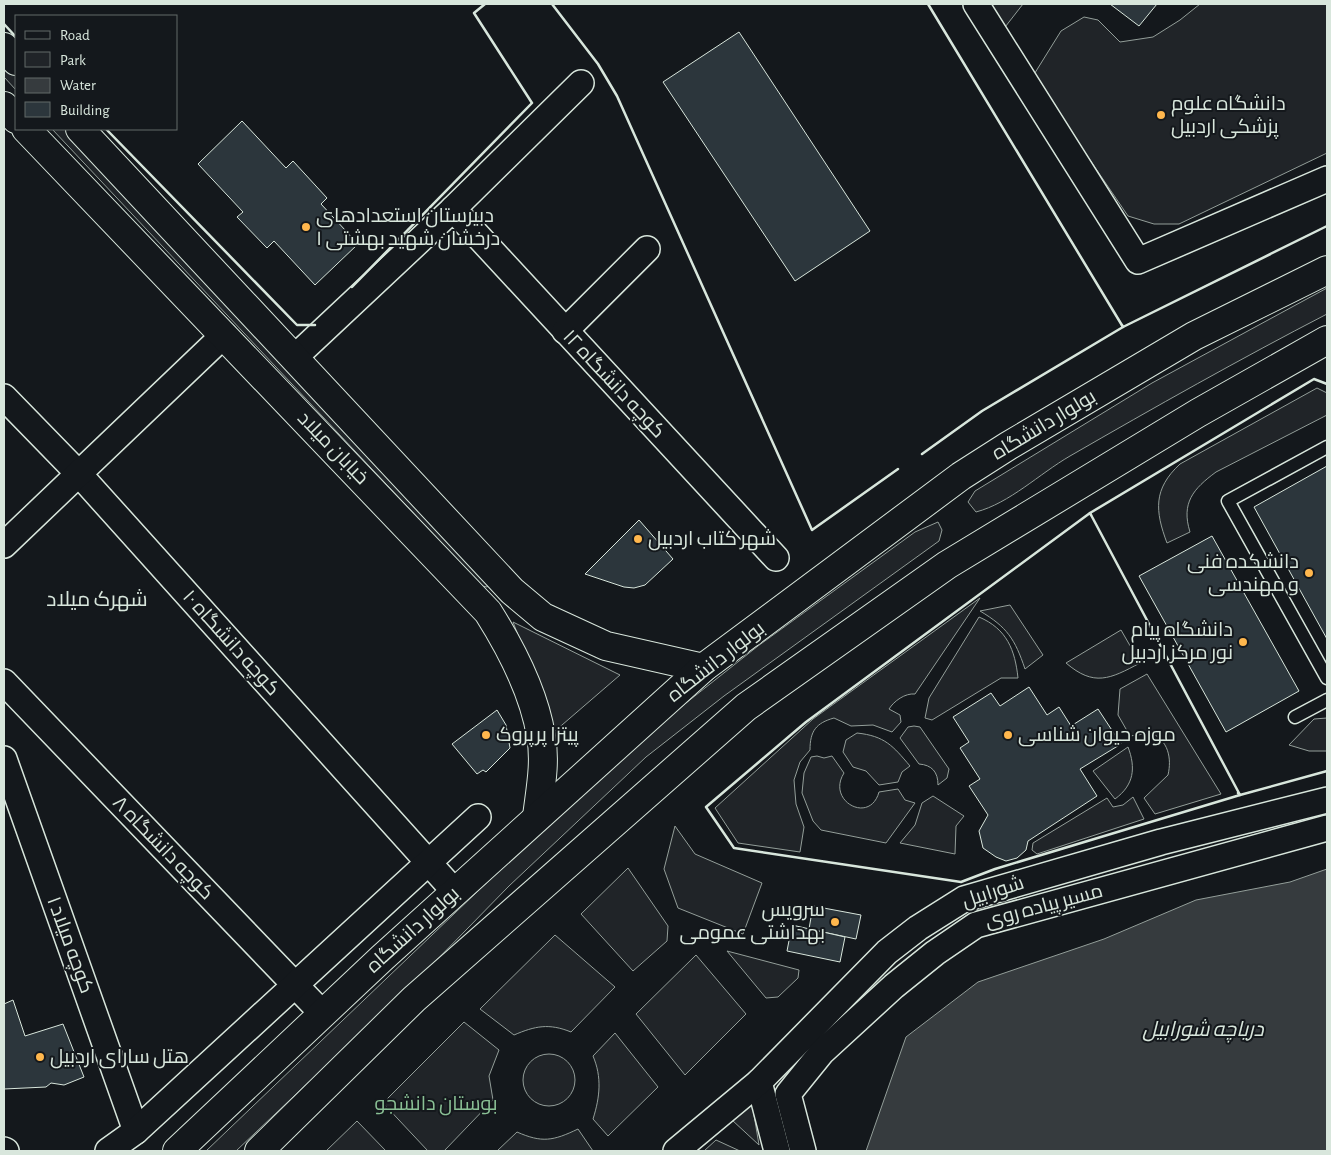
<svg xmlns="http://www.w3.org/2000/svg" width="1331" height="1155" viewBox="0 0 1331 1155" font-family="'Alegreya Sans',Cairo,sans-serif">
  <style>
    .green { fill: #202428; stroke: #939e99 }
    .water { fill: #363b3e; stroke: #939e99 }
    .building { fill: #2c363c; stroke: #d8e6dc }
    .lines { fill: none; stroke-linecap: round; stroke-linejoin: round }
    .lane-casing { stroke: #d8e6dc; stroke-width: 15 }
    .street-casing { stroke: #d8e6dc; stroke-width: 28 }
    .secondary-casing { stroke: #d8e6dc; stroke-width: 30 }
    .lane { stroke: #14181c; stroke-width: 12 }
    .street { stroke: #14181c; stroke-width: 25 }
    .secondary { stroke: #14181c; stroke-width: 28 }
    .wall { stroke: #d8e6dc; stroke-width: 2.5 }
    .poi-dot { fill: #ffb74d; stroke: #14181c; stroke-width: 2 }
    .labels { text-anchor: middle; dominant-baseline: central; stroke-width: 4; stroke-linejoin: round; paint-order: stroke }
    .poi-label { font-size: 20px; fill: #d8e6dc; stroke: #14181c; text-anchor: start }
    .street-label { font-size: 20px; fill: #d8e6dc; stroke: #14181c }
    .park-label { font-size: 20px; fill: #8ac095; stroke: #14181c }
    .neighbourhood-label { font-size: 21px; fill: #d8e6dc; stroke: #14181c }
    .water-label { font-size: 21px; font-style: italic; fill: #d8e6dc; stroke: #14181c }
  </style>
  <rect width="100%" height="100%" fill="#14181c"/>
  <g class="green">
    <polygon points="985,4 1023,4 1002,31"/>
    <polygon points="1200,4 1327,4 1327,153 1179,224 1154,224 1128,216 1033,76 1061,31 1084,17 1098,20 1120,42 1153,37 1180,20"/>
    <polygon points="4,64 16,77 16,90 4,77"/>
    <polygon points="52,129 65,129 216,288 490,585 487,587 482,586"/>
    <path d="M1327,288v26c-87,45 -172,93 -257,142 -31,18 -60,47 -94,56l-8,-10 7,-11 177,-108z"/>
    <path d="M1317,388l10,5v22l-111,57c-23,17 -35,31 -26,60l-23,11c-12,-32 -14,-54 13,-79z"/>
    <polygon points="938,522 942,530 939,541 724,696 646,757 509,886 424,973 236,1151 206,1151 500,870 643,737 758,646 915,532"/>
    <path d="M980,598l-65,96c-10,-1 -21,7 -26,15l11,6 1,7 -9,10 -19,-7 -22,1 -17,-8c-18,5 -24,13 -24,32l-10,12 -6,18 2,24 8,23 -4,25 -62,-9 -23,-35 98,-89z"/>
    <path d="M1010,605l33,50 -18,14c-10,-30 -18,-42 -45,-58z"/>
    <path d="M979,617c28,12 36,33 39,61h-17l-69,42 -7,-2 4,-20z"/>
    <polygon points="513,622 620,675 555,731"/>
    <path d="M1121,630l19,33c-30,16 -46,24 -74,0z"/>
    <path d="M1147,674l74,120 -66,20 -11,-16 24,-23c4,-17 0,-35 -17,-42l-21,3 -12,-21 2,-26z"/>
    <polygon points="1327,718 1327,751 1309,751 1289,745 1314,719"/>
    <path d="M914,726l6,1 29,42 -2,9 -9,7c0,-13 -6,-20 -19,-21l-19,-26 8,-11z"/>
    <path d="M857,733c28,3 36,13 53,33l-8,6 -4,10 -19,3 -13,-14 -13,-4 -10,-15 3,-12z"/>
    <path d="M1128,747c8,21 6,38 -13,52l-22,-28z"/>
    <path d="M817,756l7,2 8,-2 12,17c-18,28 26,52 35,19l19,-3 7,11 10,3 -29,40 -65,-13 -8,-9 -11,-28 2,-20 7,-16z"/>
    <polygon points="933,796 964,816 956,826 955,854 900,843 915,825 922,803"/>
    <polygon points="1133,797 1144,819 1037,854 1032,850 1033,843 1107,798 1113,807 1123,805"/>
    <polygon points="675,826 695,854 762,883 743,934 678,908 664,869"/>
    <polygon points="628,868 668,926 667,941 633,971 581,914"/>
    <path d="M555,935l60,52 -44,45c-22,-9 -36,-6 -57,3l-34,-26z"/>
    <polygon points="727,951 799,970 798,978 778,997 766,998"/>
    <polygon points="696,955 746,1014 685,1075 636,1014"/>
    <polygon points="464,1022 499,1050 489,1076 493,1100 444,1151 428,1151 383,1103"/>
    <path d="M615,1033l43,54 -50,49 -15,-17c7,-22 9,-42 0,-63z"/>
    <circle cx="549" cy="1080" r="26"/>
    <polygon points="752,1103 759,1145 732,1120"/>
    <polygon points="357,1121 386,1151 326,1151"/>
    <path d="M578,1129l15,22h-96l20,-19c25,11 36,9 61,-3z"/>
    <polygon points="716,1140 740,1151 704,1151"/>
  </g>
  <polygon class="water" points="1327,869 1327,1151 866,1151 906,1037 978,982 1104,939 1196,900 1290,882"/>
  <g class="building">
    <polygon points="1110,4 1157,4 1139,26"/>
    <polygon points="739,32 870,231 795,281 663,82"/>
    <polygon points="242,121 286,168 293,161 327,198 321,204 358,244 315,285 274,241 267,248 237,217 243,212 198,164"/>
    <polygon points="1327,466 1327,639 1254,507"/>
    <polygon points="639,520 673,559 645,585 634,588 624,587 585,574"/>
    <polygon points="1212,536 1299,691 1226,732 1139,576"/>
    <polygon points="1029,687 1047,715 1059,707 1071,726 1098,709 1121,744 1080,769 1097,796 1028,841 1026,850 1017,858 1006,861 996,857 983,848 979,831 988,815 969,786 980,779 960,748 969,742 953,717 991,693 1000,706"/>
    <polygon points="497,710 506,725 510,748 486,772 483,770 477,774 452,744"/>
    <polygon points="813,906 861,915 856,939 809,929"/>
    <polygon points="792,925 845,937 840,962 787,951"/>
    <polygon points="13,1000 25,1036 63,1024 84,1077 64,1085 51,1083 46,1087 4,1089 4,1004"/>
  </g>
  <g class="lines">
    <g class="lane-casing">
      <g id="lane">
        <polyline points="1327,447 1228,501 1327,678"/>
        <polyline points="1295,717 1327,700"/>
      </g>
    </g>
    <g class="street-casing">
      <g id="street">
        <polyline points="976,4 1138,261 1327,179"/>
        <polyline points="453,209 776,558"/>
        <polyline points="565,331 647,249"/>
        <polyline points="294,358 453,209 581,83"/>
        <polyline points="4,397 79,474 455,892"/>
        <polyline points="4,545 224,335"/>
        <polyline points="4,682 322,1013"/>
        <polyline points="4,759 136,1131"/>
        <polyline points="759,1082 777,1151"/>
        <polyline points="4,1150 6,1151"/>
        <polyline points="108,1151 136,1131 478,817"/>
        <polyline points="676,1151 759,1082 887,952 918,928 964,899 1161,842 1327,800"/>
        <polyline points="803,1151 788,1094 822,1052 894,986 935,953 976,925 1327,828"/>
      </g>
    </g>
    <g class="secondary-casing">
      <g id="secondary">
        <polyline points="4,47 16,61"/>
        <polyline points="4,106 16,119"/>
        <path d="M26,129l462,483c24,38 46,80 53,124 5,27 -1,55 -4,81"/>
        <polyline points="80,129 512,591 543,617 606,646 703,668"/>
        <polyline points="177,1151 382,958 703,668 961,476 1008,446 1194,336 1327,270"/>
        <polyline points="259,1151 414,999 746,707 947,565 1198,413 1327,340"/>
      </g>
    </g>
    <use href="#lane" class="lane"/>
    <use href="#street" class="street"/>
    <use href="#secondary" class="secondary"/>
    <g class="wall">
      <polyline points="552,4 598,64 617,96 812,530 898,469"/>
      <polyline points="4,24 16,37"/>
      <polyline points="106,129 297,325 315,325"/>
      <polyline points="352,287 532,103 474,13 485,4"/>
      <polyline points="1122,325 1123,327 1327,226"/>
      <polyline points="922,454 982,411 1123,327 928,4"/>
      <polygon points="1090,513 1240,795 995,869 961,882 734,848 706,807 806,722"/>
      <polyline points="1091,515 1090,513 1314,379 1327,384"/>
      <polyline points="1238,793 1240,795 1327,771"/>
    </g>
  </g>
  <g class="poi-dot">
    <circle cx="1161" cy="115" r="5"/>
    <circle cx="306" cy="227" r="5"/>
    <circle cx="638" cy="539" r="5"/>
    <circle cx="1309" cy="573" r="5"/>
    <circle cx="1243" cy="642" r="5"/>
    <circle cx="486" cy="735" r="5"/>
    <circle cx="1008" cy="735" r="5"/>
    <circle cx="835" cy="922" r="5"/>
    <circle cx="40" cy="1057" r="5"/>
  </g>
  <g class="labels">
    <g class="poi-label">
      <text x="1171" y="104">دانشگاه علوم<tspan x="1171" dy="23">پزشکی اردبیل</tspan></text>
      <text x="316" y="216">دبیرستان استعدادهای<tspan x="316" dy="23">درخشان شهید بهشتی ۱</tspan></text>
      <text x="648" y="539">شهر کتاب اردبیل</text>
      <text x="1299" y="562" text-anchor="end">دانشکده فنی<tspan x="1299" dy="23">و مهندسی</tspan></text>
      <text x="1233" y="630" text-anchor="end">دانشگاه پیام<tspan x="1233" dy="23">نور مرکز اردبیل</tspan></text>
      <text x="496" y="735">پیتزا پرپروک</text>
      <text x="1018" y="735">موزه حیوان شناسی</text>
      <text x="825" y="910" text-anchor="end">سرویس<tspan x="825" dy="23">بهداشتی عمومی</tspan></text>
      <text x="50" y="1057">هتل سارای اردبیل</text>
    </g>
    <g class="street-label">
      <text transform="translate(614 384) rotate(47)">کوچه دانشگاه ۱۲</text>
      <text transform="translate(1044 425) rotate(-31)">بولوار دانشگاه</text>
      <text transform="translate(333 448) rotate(46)">خیابان میلاد</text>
      <text transform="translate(231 643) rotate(48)">کوچه دانشگاه ۱۰</text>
      <text transform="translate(716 662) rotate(-38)">بولوار دانشگاه</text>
      <text transform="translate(163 848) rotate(46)">کوچه دانشگاه ۸</text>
      <text transform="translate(993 892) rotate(-18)">شورابیل</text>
      <text transform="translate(1044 906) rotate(-15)">مسیر پیاده روی</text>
      <text transform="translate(413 930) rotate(-42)">بولوار دانشگاه</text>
      <text transform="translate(70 945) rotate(70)">کوچه میلاد ۱</text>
    </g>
    <g class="park-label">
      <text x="436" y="1104">بوستان دانشجو</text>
    </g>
    <g class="neighbourhood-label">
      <text x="97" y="599">شهرک میلاد</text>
    </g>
    <g class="water-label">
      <text x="1203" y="1029">دریاچه شورابیل</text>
    </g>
  </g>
  <rect width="1331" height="1155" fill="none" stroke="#d8e6dc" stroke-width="10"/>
  <rect x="15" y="15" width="162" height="115" fill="#14181c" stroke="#626a69"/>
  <rect x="25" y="31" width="25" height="8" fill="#14181c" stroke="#626a69"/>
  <text x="60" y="40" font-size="15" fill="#d8e6dc">Road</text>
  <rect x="25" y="52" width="25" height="15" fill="#202428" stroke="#626a69"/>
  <text x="60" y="65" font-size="15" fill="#d8e6dc">Park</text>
  <rect x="25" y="78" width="25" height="15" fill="#363b3e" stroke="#626a69"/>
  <text x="60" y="90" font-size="15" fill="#d8e6dc">Water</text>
  <rect x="25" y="102" width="25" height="15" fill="#2c363c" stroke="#626a69"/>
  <text x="60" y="115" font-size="15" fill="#d8e6dc">Building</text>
</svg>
